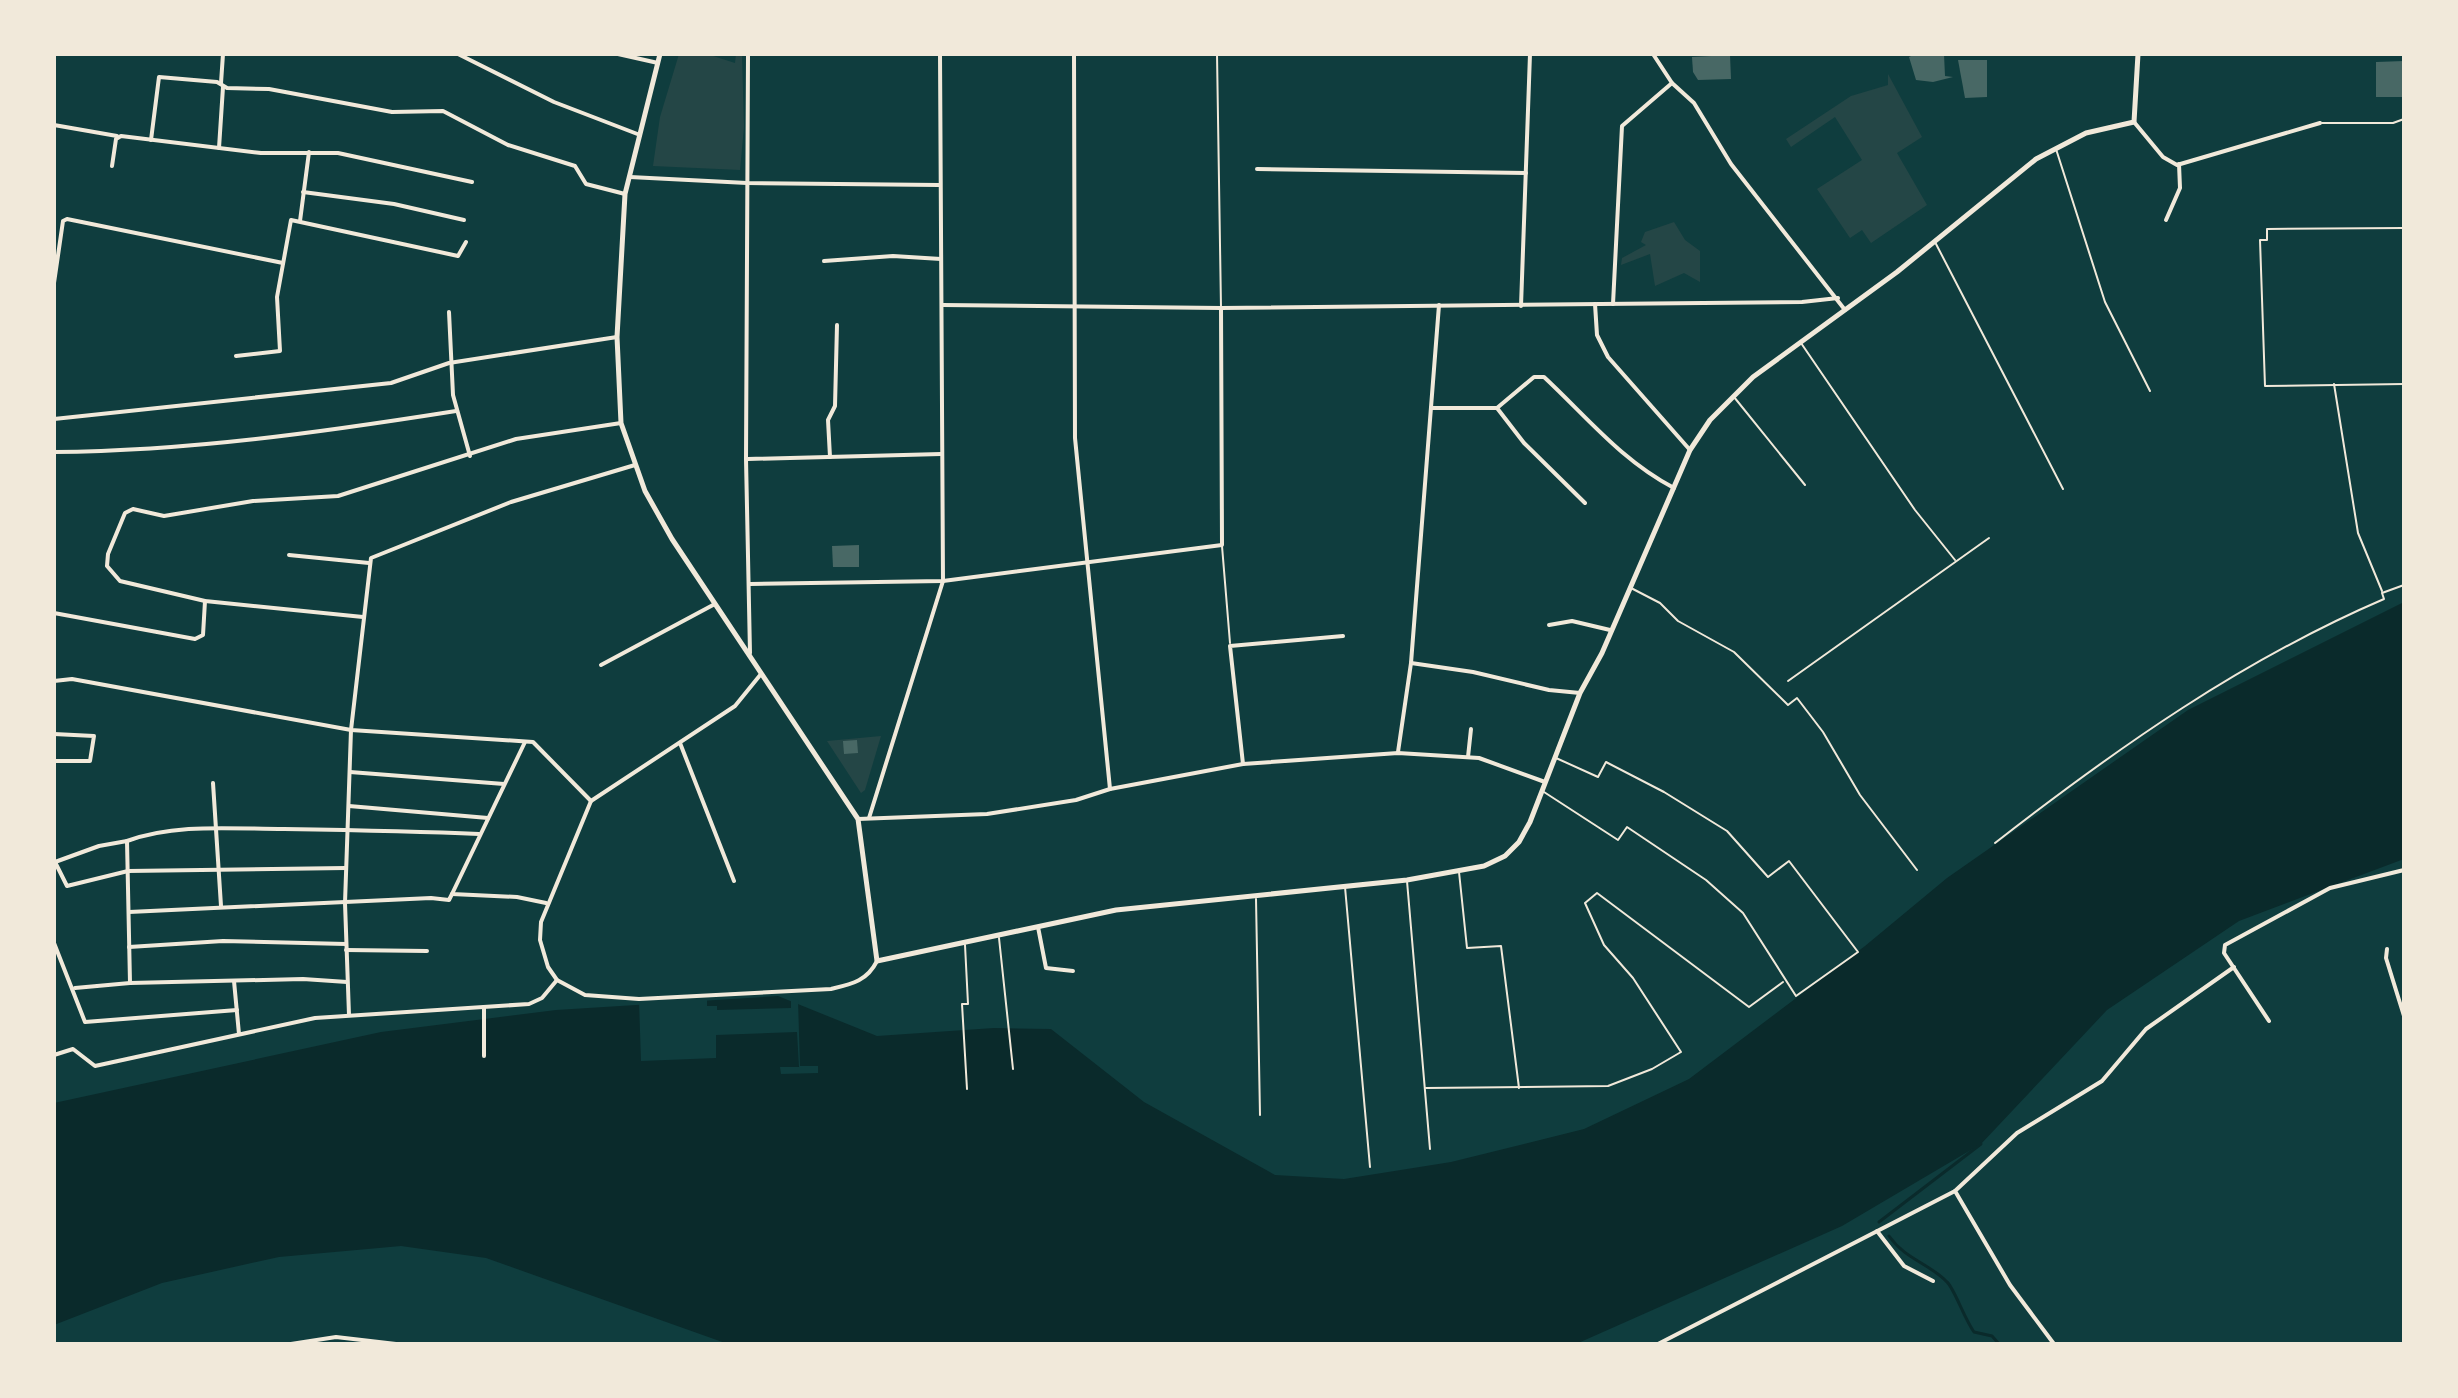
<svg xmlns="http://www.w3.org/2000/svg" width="2458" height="1398" viewBox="0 0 2458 1398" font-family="Karla,sans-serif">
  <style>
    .green { fill: #244646 }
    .water { fill: #0a2a2b }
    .pier { fill: #0f3d3e }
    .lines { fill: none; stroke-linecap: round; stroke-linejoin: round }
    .stream { stroke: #0a2a2b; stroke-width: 3 }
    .building { fill: #486865 }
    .service { stroke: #f1e9da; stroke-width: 2 }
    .minor { stroke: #f1e9da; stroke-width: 4 }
    .tertiary { stroke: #f1e9da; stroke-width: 5 }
  </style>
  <rect width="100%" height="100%" fill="#0f3d3e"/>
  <g class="green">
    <polygon points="679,54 707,54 735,63 736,54 742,55 744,127 740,170 653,166 660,117"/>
    <polygon points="1888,74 1922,137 1897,153 1927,205 1871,243 1862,230 1850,238 1817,189 1862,160 1835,117 1791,147 1786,139 1851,96 1888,85"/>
    <polygon points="1674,222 1685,240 1700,251 1700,282 1684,273 1655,286 1650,254 1621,265 1622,258 1646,245 1641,242 1645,232"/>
    <polygon points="881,736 865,790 861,793 827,741"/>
  </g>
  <polygon class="water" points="2404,602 2404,859 2239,921 2107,1010 1981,1144 1842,1226 1576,1344 728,1344 486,1258 401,1246 279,1257 162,1283 54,1325 54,1103 381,1032 556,1010 778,996 877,1036 994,1028 1051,1029 1144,1102 1275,1175 1344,1179 1451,1162 1584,1129 1689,1079 1865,946 1947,878 2188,710"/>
  <polygon class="pier" points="707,997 707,1006 717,1006 717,1010 791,1008 791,997 798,1000 800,1066 818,1066 818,1073 781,1074 780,1067 799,1067 797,1032 716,1035 716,1058 641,1061 639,1001"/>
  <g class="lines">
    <g class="stream">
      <polyline points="1879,1222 1981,1144"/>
      <path d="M1889,1236c17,24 40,27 58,46 7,6 17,36 27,50l18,4 7,8"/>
    </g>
  </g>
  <g class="building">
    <polygon points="1915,54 1944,54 1945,76 1953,77 1933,82 1916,80 1909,57"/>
    <polygon points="1730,55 1731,79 1698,80 1693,72 1692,57"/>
    <polygon points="1958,60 1987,60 1987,97 1965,98"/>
    <polygon points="2404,61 2404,97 2376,97 2376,62"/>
    <polygon points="859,545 859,567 833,567 832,546"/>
    <polygon points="857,740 858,753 844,754 843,741"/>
  </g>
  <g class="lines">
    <g class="service">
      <polyline points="1217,54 1221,308"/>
      <polyline points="2322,123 2393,123 2404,119"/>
      <polyline points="2056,149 2105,302 2150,391"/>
      <polyline points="2404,228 2267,229 2267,240 2260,240 2265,386 2404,384"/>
      <polyline points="1935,242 2063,489"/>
      <polyline points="1801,343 1915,510 1955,560"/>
      <polyline points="2334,384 2358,533 2382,591"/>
      <polyline points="1734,397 1805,485"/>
      <polyline points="1222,546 1230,643"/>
      <polyline points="1631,588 1660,603 1678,621 1734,652 1788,705 1797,698 1823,732 1860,795 1917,870"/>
      <polyline points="1788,681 1989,538"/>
      <polyline points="1544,792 1618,840 1627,827 1706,880 1743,913 1796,996 1858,952 1789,861 1768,877 1727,831 1664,792 1606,762 1598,777 1556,758"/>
      <path d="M1995,843c122,-95 247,-183 389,-244l-2,-6 22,-8"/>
      <polyline points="1459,872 1467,948 1501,946 1519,1088"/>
      <polyline points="1407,881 1430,1149"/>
      <polyline points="1345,887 1370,1167"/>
      <polyline points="1256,899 1260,1115"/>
      <polyline points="999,938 1013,1069"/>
      <polyline points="965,945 968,1004 962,1004 967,1089"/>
      <polyline points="1426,1088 1608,1086 1652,1069 1681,1052 1633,978 1604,945 1585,903 1597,893 1749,1007 1783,982"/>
    </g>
    <g class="minor">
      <polyline points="458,54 554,102 640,135"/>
      <polyline points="618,54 658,63"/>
      <polyline points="748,54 746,459 750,653"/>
      <polyline points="1074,54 1075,438 1110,789"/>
      <polyline points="1653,54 1672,83 1694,103 1731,164 1845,310"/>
      <polyline points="221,83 223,54"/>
      <polyline points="2134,122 2163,157 2177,165 2320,123"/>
      <polyline points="54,125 117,136"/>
      <polyline points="151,140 159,77 217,82 227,88 269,89 392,112 443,111 508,145 575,166 586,184 625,194"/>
      <polyline points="219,148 223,87"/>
      <polyline points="112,166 116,139 121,136 261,153 338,153 472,182"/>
      <polyline points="1257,169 1526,173"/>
      <polyline points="630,177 747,183 939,185"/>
      <polyline points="303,192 394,204 464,220"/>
      <polyline points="2166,220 2180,188 2179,164"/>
      <polyline points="300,221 309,152"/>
      <polyline points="824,261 893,256 941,259"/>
      <polyline points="54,283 63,221 67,219 283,263"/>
      <polyline points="1595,304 1597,335 1608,357 1690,450"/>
      <polyline points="1613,304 1622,126 1672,83"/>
      <polyline points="942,305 1221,308 1802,302 1838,298"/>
      <polyline points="1521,306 1530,54"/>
      <polyline points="449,312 453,395 470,456"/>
      <polyline points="236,356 280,351 277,297 291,220 458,256 466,242"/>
      <path d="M1431,408h66l37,-31h10c43,40 77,83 130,111"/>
      <polyline points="1497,408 1524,443 1585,503"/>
      <polyline points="54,419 391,383 449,363 617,337"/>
      <path d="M54,452c135,-1 269,-20 402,-41"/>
      <polyline points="830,457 828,420 835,406 837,325"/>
      <polyline points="748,459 941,454"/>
      <polyline points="289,555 369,563"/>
      <polyline points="750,584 943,581 1222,545 1221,308"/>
      <polyline points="54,613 195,639 203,635 205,601"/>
      <polyline points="363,617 205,601 120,581 107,566 108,554 125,513 133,509 164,516 253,501 338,496 516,439 621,423"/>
      <polyline points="1549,625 1572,621 1610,630"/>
      <polyline points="1411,663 1473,672 1549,690 1580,693"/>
      <polyline points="601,665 713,605"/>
      <path d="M761,674l-26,32 -144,95 -50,121 -1,18 8,27 9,13 28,15 54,4 192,-10c21,-5 36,-8 46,-28"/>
      <polyline points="54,681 72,679 351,730 533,742 591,801"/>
      <polyline points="54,734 94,736 90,761 54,761"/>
      <polyline points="525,742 452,894 517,897 546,903"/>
      <polyline points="680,743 734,881"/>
      <polyline points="1398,752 1411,663 1439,305"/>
      <polyline points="1468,757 1471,729"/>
      <polyline points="1243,764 1230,646 1343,636"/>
      <polyline points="350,772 504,784"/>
      <polyline points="213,783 221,906"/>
      <polyline points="349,806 488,818"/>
      <polyline points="869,818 943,581 940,54"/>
      <polyline points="858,819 987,814 1076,800 1110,789 1243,764 1398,753 1479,758 1545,782"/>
      <path d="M127,841c49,-18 105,-12 157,-12 65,1 129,2 195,5"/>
      <polyline points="55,862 67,886 128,871 346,868"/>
      <polyline points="55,862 99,846 127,841 130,983"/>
      <polyline points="129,912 431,898 449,900 452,894"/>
      <polyline points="1038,927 1046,968 1073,971"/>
      <polyline points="54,943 85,1022 237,1010"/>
      <polyline points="129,947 223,941 346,944"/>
      <polyline points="2387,949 2386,958 2404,1016"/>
      <polyline points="346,950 427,951"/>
      <polyline points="234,981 239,1034"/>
      <polyline points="75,988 130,983 303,979 347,982"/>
      <polyline points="349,1015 345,903 351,730 371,558 511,502 635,465"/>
      <polyline points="2269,1021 2224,953 2225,945 2330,888 2404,870"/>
      <polyline points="54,1055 73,1049 95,1066 315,1018 529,1004 542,998 557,980"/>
      <polyline points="484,1056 484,1007"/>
      <polyline points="1877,1231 1904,1266 1933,1281"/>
      <polyline points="291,1344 336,1337 396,1344"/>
      <polyline points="1658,1344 1955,1191"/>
      <polyline points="2054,1344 2010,1285 1955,1191 2017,1133 2102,1081 2146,1029 2234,967"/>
    </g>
    <polyline class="tertiary" points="660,54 625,194 617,337 621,423 645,491 672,539 858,819 877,961 1116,910 1407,880 1484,866 1505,856 1519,842 1530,822 1580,693 1602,653 1690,450 1710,420 1753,377 1897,272 2036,159 2086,133 2134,122 2138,54"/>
  </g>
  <rect width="2458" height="1398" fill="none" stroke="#f1e9da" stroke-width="112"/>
</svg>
